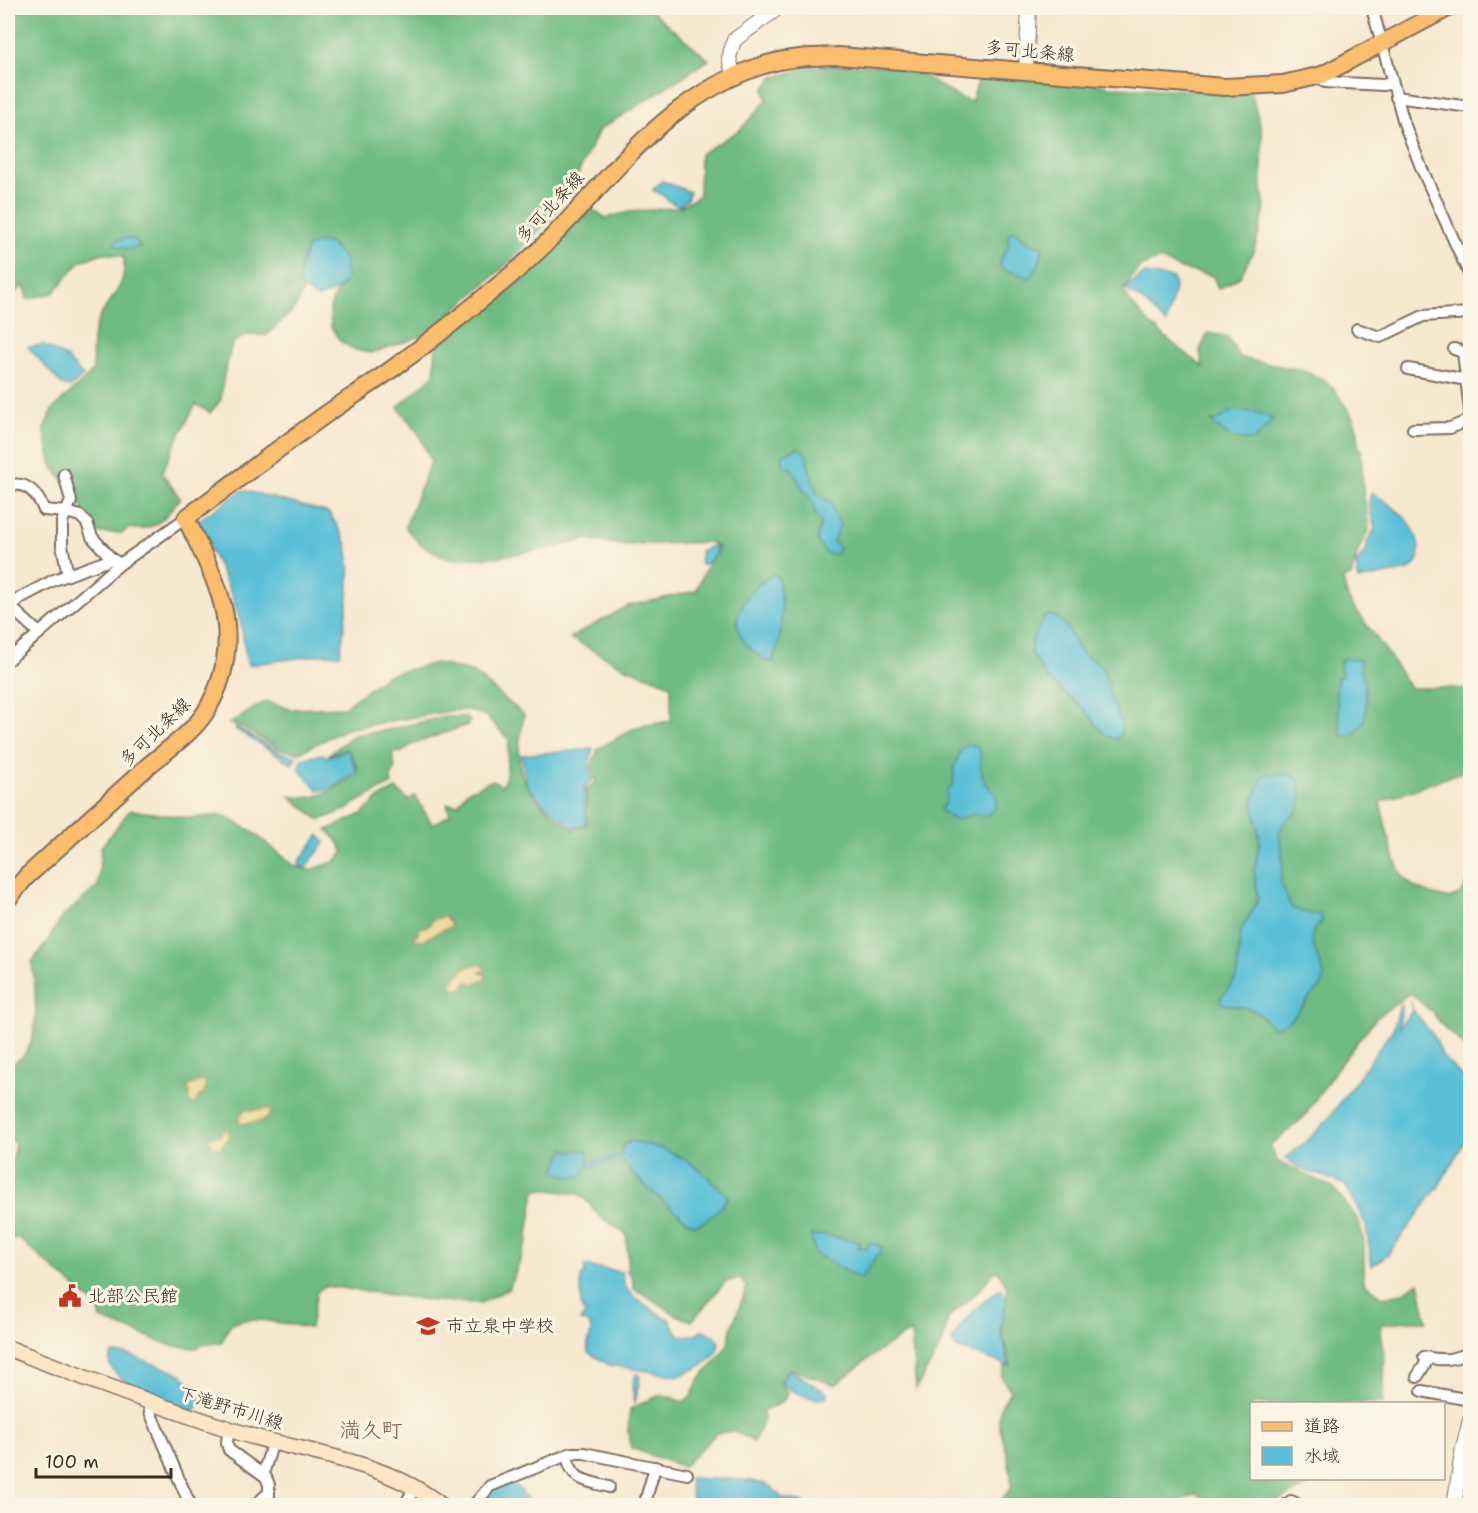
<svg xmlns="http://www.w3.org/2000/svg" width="1478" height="1513" viewBox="0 0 1478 1513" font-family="'Shantell Sans','Klee One',sans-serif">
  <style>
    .forest { fill: #6ebb83; stroke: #547250; stroke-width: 1.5 }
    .sand { fill: #eeda9e; stroke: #94825e; stroke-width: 1.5 }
    .water { fill: #5ac0d7; stroke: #4a757a; stroke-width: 1.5 }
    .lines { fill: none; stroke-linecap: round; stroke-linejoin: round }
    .minor-casing { stroke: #7d6c5c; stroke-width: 14 }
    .tertiary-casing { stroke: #7d6c5c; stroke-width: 16 }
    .secondary-casing { stroke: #7d6c5c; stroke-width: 18 }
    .primary-casing { stroke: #7d6c5c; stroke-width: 20 }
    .minor { stroke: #fff; stroke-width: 10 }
    .tertiary { stroke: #fff; stroke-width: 14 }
    .secondary { stroke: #fde5c5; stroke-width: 15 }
    .primary { stroke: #fbbd6e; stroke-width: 16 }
    .labels { text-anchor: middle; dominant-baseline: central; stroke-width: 6; stroke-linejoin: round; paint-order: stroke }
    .street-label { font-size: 18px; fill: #3b2a1e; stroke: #fcf5e5 }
    .poi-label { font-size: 18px; fill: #3b2a1e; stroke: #fcf5e5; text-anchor: start }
    .quarter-label { font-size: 21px; fill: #7b543f; stroke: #fcf5e5 }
  </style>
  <rect width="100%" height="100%" fill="#fcf5e5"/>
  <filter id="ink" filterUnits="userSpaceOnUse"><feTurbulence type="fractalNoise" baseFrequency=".0167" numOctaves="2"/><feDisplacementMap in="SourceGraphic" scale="12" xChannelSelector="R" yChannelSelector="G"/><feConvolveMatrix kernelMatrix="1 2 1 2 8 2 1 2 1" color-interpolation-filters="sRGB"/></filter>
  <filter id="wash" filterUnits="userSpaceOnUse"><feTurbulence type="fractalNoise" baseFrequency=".008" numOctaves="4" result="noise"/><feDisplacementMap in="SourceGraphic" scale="24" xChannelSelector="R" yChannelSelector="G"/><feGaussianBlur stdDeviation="1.35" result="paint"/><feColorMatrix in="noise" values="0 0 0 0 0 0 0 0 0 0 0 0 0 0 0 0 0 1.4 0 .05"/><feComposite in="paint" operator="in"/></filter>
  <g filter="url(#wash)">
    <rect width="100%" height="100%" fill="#f7e8d0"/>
    <g class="forest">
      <path d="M8,8h640l61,52 -110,70 -26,54 -25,38 -44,45 -77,67 -55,19 -17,-3 -14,-8 -10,-15 -1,-18 4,-13 10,-13 3,-10 -3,-8 1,-6 -16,-16 -20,3c-8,12 -11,25 -10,39l4,5 -8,18 -28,27h-23l-12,9 -9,36 -2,20 -11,13 -14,-9 -23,44 -11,25 18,25c-14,19 -24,35 -51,30l-7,5h-30l-10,-12 1,-14 -31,-41 -8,-37 8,-19 41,-39c0,-12 -2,-26 1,-38 6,-31 37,-42 29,-77l-20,-3 -22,8 -28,32 -26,6 -3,-14 -14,12 -2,-1z"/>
      <path d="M813,66c23,0 78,-4 97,4 22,8 39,25 61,32l10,-29 110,9 19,5 141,5 11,41v55l3,20 -10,40 -15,29 -22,12 -5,-13 -32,-7 -22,-10 -21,9 -15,22c18,32 51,54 80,77l-3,-17 8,-17 20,4 11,20c29,10 65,7 90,27 6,5 10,13 14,19 11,14 17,25 15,43l3,3 2,41 6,39 -11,22 -7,25 -8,3 5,20 38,52 24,37h46l14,3v78l-90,33c5,18 13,63 25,77 11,12 30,16 44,20l12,-5 9,-16v176l-11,-14 -14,-11 -11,-15 -24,-21 -34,25 -39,50 -33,49 -34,29 7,15 57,27 25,33 5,22v40l19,14 19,-4 17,-11 8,39h-22l-25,4 5,31 -2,47 -131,1v74l63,1 -5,6 -38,19 -60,1 -16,-11 -19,8 1,3h-175l-1,-6 10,-12c-1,-9 -2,-19 -4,-29 -6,-29 -19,-41 3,-67l-10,-14 4,-11h6c-3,-12 -8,-25 -9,-38 -1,-25 16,-34 -6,-58l-19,22 -29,26 -5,24 -27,47 -5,-57c-28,14 -52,34 -76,53l-45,-16 -4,2 -6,12 8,10c-3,10 -16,14 -25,18l1,8 -10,23 -19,-11 -18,2 -34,34 -52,-19 -3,-17 2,-22 32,-15 21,8 8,-5 9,-19 19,-20 9,-14 3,-15 16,-42 -7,-8 -14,2 -34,40c-22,-6 -38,-23 -58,-32l-2,-12 -5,-6 1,-14 -2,-23 -27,-18 -11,-14 -9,-8 -38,-5 -6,2 -8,51 -18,47 -29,14 -45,-2 -110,-15 -8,6 -7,36c-18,-2 -67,-16 -80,-2 -4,5 -6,12 -9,17l-16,1 -9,4 -24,-2 -71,-27 -3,-12 -81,-70 -9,8v-75l3,-2 4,-24 -7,-6v-70c4,-4 11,-8 15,-12 19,-21 12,-69 9,-94l15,-20 14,-24 37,-32 3,-39 29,-37 60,8 31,-3 29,15 45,36 16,4 23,-8 10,-10 -7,-12 -10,-10 35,-16 17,-16 17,-9 12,11 7,-4 17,28 18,-9 -3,-11h12l7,-12 27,-12 9,6 4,-10 3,-36 -23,-24 -17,-6 -19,1 -104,18 -48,24 -19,-4 -37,-22 -13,-3 37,-23 24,8 54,-2 43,-32 49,-12 38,10 50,42c-2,12 -5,26 -5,38 -1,36 28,58 55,77l13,-5 -1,-36 10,-7 -4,-18 6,-15 38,-22 35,-6v-36l-49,-19 -52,-28 58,-32 68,-15 13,-30 8,-7 1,-7 -8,-5 -88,3 -35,-6 -27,7 -62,11 -50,2 -28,-15 -15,-17 26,-66 -12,-27 -21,-27 36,-32 2,-32 152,-136 18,11 23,-6 51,-5 19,-11 1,-42 40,-24 27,-30 -3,-10 8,-12z"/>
      <path d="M444,717h21l5,4 -3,4 -56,20 -9,7 -10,1 3,16 -4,8 1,7 -35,18 -9,7 -28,11c-6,-3 -8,-7 -13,-10 -6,-5 -11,-8 -17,-14 27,6 46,-7 67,-22v-7l-9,-18 -20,6 26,-20 32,-5z"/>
    </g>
    <g class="sand">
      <path d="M444,916l7,8 -1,4c-13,1 -20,13 -34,12l-2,-4 4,-2 2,-6 9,-2 3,-6z"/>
      <path d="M480,964l5,4v3h-4l-1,2 6,2 -1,4 -6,2 -4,3 -8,-2 -4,7 -10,-1 -2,-3c2,-8 10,-10 13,-17z"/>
      <polygon points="200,1081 204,1082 206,1084 204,1094 198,1097 195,1105 189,1101 190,1092 187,1087"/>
      <path d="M269,1108l2,5c-6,10 -20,9 -29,11l-4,-4 7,-11 8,2 4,-2 5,1z"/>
      <polygon points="224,1129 229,1130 228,1138 220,1148 213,1148 209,1139 210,1136 220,1136"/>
    </g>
    <g class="water">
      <path d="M662,181l28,11 -3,7 -7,7c-14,-3 -15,-12 -27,-16z"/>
      <polygon points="1011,231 1014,231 1029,243 1043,246 1040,262 1031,278 1002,269 999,263 1009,245 1008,237"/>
      <polygon points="126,238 136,240 140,247 126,249 114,245 116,241"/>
      <path d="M317,243h12l16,16c-1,6 2,10 2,15 -1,15 -19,21 -30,24l-18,-13c-1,-14 3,-27 10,-39z"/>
      <polygon points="1144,274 1173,278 1175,288 1166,324 1142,300 1124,289"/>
      <polygon points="43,345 66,357 83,376 70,387 62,385 28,347"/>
      <path d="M1232,411l23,1 18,7 -18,21c-21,1 -31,-5 -44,-19h5z"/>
      <path d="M797,448l8,4c4,11 6,35 14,43 4,3 9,5 13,9l1,7 7,14 -7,16 6,7 -3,6h-8l-8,-8 -3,-7 4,-17 -6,-8 -1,-11 -13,-16 -9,-19 -9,-3 -2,-9z"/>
      <path d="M243,490l86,23c7,11 14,21 18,33 7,28 -3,80 -7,109l-14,-1 -78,11c-4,-12 -4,-24 -6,-36 -9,-38 -27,-73 -47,-106z"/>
      <path d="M1371,492c22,14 46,29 48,57 0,10 -2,15 -10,21l-51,10 -2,-17 11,-13v-8l8,-13 -6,-25z"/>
      <path d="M712,546l4,1c1,9 -7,16 -15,18l-1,-14z"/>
      <path d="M773,574l5,2c6,32 5,54 -5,85h-7c-7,-6 -16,-11 -21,-18 -21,-27 6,-55 28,-69z"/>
      <path d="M1048,615c20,3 21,20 31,35 5,7 17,12 24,17l8,32 11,24 -1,10 -5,6c-15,-3 -23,-21 -34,-32 -10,-9 -27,-20 -36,-30 -2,-4 -14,-21 -15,-24 -3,-10 9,-25 12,-35z"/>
      <path d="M1343,659l17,1c3,24 19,69 -16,77l-3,-4 -5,-41 1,-14 5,-1 -2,-15z"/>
      <polygon points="236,727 279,752 296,757 292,764 235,729"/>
      <path d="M971,744l8,4c3,10 1,20 4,30 5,14 26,18 5,37l-16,-1 -17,6 -13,-8 -1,-3 5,-7 1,-11 6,-6 1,-18 8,-19z"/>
      <polygon points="593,749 589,763 593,780 584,787 586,824 574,828 545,805 527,785 521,755"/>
      <path d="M348,750l9,21c-12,9 -24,20 -39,19l-19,-20 2,-11 22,-5 4,3z"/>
      <path d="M1269,773l22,2 8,5 2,18 -1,9 -6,8 -10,7 -5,11 4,31 -3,17 11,26 11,5 18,3 2,6c-2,3 -7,7 -9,11 -5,12 10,33 11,44 1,12 -9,15 -15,22 -10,12 -18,26 -35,29 -8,-4 -11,-12 -19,-16 -12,-6 -23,-4 -34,-8l-1,-4 15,-19 2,-7 4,-43 15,-25 2,-6 -4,-28 6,-30 -7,-39 10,-26z"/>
      <polygon points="319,835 325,843 305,868 300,866 299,862"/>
      <polygon points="1410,1000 1413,1010 1435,1038 1443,1057 1470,1085 1470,1131 1462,1146 1440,1184 1396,1244 1388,1254 1372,1266 1366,1225 1345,1184 1299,1168 1285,1158 1307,1141 1329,1118 1393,1029 1400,1006 1402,1005 1399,1027 1412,1011"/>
      <path d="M631,1141c45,8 66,22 97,56 -7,12 -19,23 -32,28l-6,-2 -47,-39 -22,-25 -36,9 -3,8 -11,1 -16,-6 10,-22 8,3 12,-2 3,3v10l34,-8 1,-10z"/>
      <polygon points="811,1235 824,1235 855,1241 859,1242 858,1247 867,1249 869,1243 883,1247 880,1251 880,1255 877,1255 861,1279 815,1254"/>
      <path d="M584,1266l38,6c1,6 2,13 6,19 4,5 36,28 41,28l6,11 6,6 14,-1 8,-5 12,6 4,7 -3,11 -13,11 -24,11 -70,-11 -21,-13c-3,-12 9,-19 -1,-30l-7,-1 6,-9 -4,-2c-2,-10 -1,-21 -1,-33l4,-5z"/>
      <path d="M1001,1289l6,11 -7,29 10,37 -55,-19 -3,-5c3,-16 35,-45 49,-53z"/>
      <path d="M112,1354h14l55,20 20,22 -7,16c-25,-9 -78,-24 -85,-51z"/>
      <path d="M790,1370l37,23 -1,5c-15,3 -34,-6 -45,-15l6,-12z"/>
      <polygon points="636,1374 638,1374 640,1377 635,1403 632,1387"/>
      <path d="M689,1478c26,2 50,-1 76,6 11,3 10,9 18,14 6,3 13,2 19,3l4,4h-113z"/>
      <polygon points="512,1481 533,1505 477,1506 492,1489"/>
    </g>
  </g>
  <g filter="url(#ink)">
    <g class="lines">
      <g class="minor-casing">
        <g id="minor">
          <polyline points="1372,8 1404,123 1421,167 1470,276"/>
          <polyline points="1322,75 1325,82 1383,85 1392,83"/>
          <polyline points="1396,97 1470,107"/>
          <polyline points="1357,329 1380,337 1423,316 1470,313"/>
          <polyline points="1454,349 1463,352 1470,411"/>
          <polyline points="1408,369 1467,380"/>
          <polyline points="1413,429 1450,428 1470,420"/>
          <polyline points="64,474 71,501 62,522 62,545 68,575"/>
          <path d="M8,486c18,-6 29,7 36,24l23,2 13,4 7,7 5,14 20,22"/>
          <polyline points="8,606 15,611 39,633"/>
          <polyline points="8,612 20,598 54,580 112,559 117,562"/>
          <polyline points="8,660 120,564 186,518"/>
          <path d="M1424,1357c21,4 26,3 46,-4"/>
          <polyline points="1417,1377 1429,1358"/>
          <polyline points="1422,1391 1470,1400"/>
          <polyline points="149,1403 150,1412 188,1500 192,1506"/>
          <polyline points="228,1429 227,1444 229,1450 266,1477 269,1485 269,1502 273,1506"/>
          <path d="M567,1455c5,27 18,25 42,32"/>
          <polyline points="263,1474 273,1442"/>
          <polyline points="1458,1481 1470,1484"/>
          <polyline points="255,1506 265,1496 268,1496"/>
          <polyline points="405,1506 414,1488"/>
          <polyline points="473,1506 490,1486 572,1453 584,1453 687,1474"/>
          <polyline points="644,1506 655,1467"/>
          <polyline points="1285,1506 1291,1501 1301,1506"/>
        </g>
      </g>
      <g class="tertiary-casing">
        <g id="tertiary">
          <polyline points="1026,70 1029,8"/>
          <polyline points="734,77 729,58 734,40 778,8"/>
          <polyline points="1454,1506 1462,1453 1470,1420"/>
        </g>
      </g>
      <g class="secondary-casing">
        <path id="secondary" d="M8,1348c76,30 152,59 230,84 68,22 147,28 204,74"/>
      </g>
      <g class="primary-casing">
        <path id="primary" d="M8,899l18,-22c41,-37 81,-74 122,-111 19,-16 43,-32 57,-53 16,-26 24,-57 21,-88 -3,-37 -25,-73 -40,-107 46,-34 92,-69 139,-103 26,-18 53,-35 78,-54 37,-27 72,-56 107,-85 88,-72 140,-177 257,-212 23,-7 48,-7 72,-8l386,31 58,-3 39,-9 126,-67"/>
      </g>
      <use href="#minor" class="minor"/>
      <use href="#tertiary" class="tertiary"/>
      <use href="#secondary" class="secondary"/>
      <use href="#primary" class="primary"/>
    </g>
  </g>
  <defs>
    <g id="civic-bare" transform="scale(1.8)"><path d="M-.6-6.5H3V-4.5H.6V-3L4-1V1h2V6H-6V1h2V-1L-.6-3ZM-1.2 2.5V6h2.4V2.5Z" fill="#c8321e" stroke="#fcf5e5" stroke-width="2.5" paint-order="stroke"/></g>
    <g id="school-bare" transform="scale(1.8)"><path d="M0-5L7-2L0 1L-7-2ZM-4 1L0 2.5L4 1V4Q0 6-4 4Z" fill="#c8321e" stroke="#fcf5e5" stroke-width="2.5" paint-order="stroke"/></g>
  </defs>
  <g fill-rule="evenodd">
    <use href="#civic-bare" x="70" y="1296"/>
    <use href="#school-bare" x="428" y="1326"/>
  </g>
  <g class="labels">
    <g class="street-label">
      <text transform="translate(1030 51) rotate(5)">多可北条線</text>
      <text transform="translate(550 207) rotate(-47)">多可北条線</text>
      <text transform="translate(155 732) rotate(-44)">多可北条線</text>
      <text transform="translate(231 1408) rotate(17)">下滝野市川線</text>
    </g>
    <g class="poi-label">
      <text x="88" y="1296">北部公民館</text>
      <text x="446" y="1326">市立泉中学校</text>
    </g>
    <g class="quarter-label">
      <text x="371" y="1430">満久町</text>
    </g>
  </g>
  <rect width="1478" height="1513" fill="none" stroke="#fcf5e5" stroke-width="30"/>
  <rect x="1250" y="1402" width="195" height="78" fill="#fcf5e5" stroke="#afa495" stroke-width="1.5"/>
  <rect x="1262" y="1422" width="30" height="9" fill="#fbbd6e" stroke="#afa495" stroke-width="1.5"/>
  <text x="1304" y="1432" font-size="18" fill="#3b2a1e">道路</text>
  <rect x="1262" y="1447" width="30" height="18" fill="#5ac0d7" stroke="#afa495" stroke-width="1.5"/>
  <text x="1304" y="1462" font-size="18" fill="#3b2a1e">水域</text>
  <path d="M36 1468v9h135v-9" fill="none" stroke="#3b2a1e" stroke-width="3"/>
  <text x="45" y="1468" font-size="18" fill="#3b2a1e" stroke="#fcf5e5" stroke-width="4.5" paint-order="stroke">100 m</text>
</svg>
